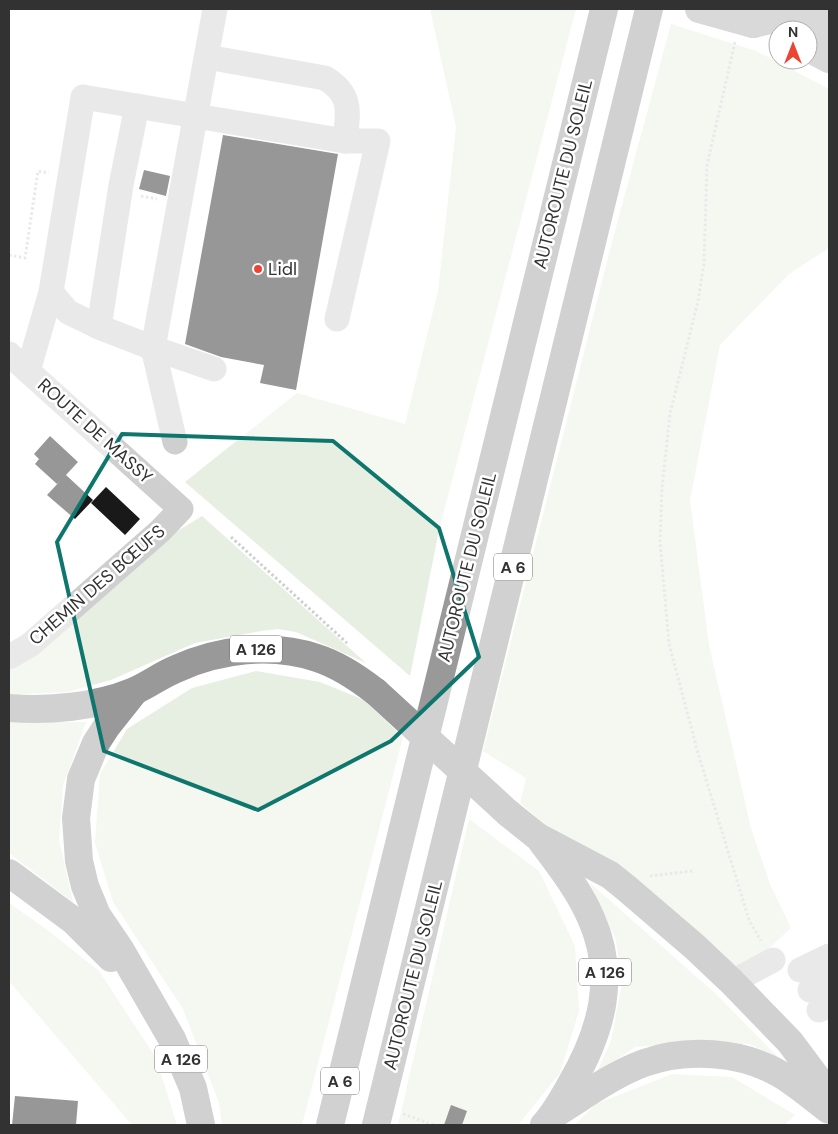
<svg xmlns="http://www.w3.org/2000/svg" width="838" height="1134" viewBox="0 0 838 1134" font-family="'DM Sans',sans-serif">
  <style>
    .green { fill: #e6efe1 }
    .building { fill: #191919 }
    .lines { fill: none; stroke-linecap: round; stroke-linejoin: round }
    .path { stroke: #cfcfcf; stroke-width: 3; stroke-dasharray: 2.5 2.5; stroke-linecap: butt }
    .minor { stroke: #cfcfcf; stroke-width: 25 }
    .major { stroke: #aaa; stroke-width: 28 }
    .highway { stroke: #999; stroke-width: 28 }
    .major-bridge { stroke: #aaa; stroke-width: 28 }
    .highway-bridge { stroke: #999; stroke-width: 28 }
    .marked { fill: none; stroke: #0f766e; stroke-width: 4; stroke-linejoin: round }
    .poi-dot { fill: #ea4433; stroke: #fff; stroke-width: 2 }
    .labels { text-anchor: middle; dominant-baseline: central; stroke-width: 5; stroke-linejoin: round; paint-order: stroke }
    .shield { fill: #fff; stroke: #707070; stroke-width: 1 }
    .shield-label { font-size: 16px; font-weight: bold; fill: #323232 }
    .street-label { font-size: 18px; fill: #323232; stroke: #fff }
    .poi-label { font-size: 18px; fill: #323232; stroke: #fff; text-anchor: start }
  </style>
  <rect width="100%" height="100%" fill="#fff"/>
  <g class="green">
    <polygon points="430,9 576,9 439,530 410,676 185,482 297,393 405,424 438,291 456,127"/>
    <polygon points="671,24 756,51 829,89 829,248 789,274 720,345 690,500 709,645 751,828 770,884 791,928 738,977 549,828 520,803 526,778 483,751 612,242"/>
    <polygon points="202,516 366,663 296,632 278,629 261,631 195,643 111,680 67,692 9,695 9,671 53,640 171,535"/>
    <polygon points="256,671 320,682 364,700 403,737 302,1125 222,1125 219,1103 183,1009 113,902 95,843 100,774 127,729 192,688"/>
    <polygon points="9,717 47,722 86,722 63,786 59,840 73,902 9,853"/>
    <polygon points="469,819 539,871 575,946 579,1011 560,1073 518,1125 398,1125"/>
    <polygon points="590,883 716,994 778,1057 749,1044 687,1043 635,1047 596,1074 611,1041 622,983 616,940"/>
    <polygon points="9,903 46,929 99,971 156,1058 177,1125 132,1125 9,981"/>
    <polygon points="672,1074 732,1077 795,1115 784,1125 575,1125 596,1104"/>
  </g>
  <g class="building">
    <polygon points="223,135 338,154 296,390 260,383 264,365 221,357 185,344"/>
    <polygon points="144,170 170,176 166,196 139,189"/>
    <polygon points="50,436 78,462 66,475 93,500 75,519 47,495 61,480 57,484 35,464 39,459 34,454"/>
    <polygon points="106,487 140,519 125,535 91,503"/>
    <polygon points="15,1096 78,1101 76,1125 12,1125"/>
    <polygon points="451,1105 467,1111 462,1125 444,1125"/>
  </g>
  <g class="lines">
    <g class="path">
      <polyline points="735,42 707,165 704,263 698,301 670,414 662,489 660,542 669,644 698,753 749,920 761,941"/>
      <polyline points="141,196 157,199"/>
      <polyline points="9,255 25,258 38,171 49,173"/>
      <polyline points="231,537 347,643"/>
      <polyline points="650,876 692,871"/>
      <polyline points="403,1114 434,1125"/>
    </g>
    <g class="minor">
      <polyline points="51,292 68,312 99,327 153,348 215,9"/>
      <polyline points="337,319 378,141 345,141"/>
      <polyline points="99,327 121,185 137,106"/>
      <polyline points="9,354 181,509 160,531 30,645 9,657"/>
      <path d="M28,371l23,-79 32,-195 262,44c3,-29 8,-46 -20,-63l-118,-21"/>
      <polyline points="175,442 153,348 214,369"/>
      <polyline points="800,970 829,956"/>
      <polyline points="732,982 773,960"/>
      <polyline points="810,990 829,980"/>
      <polyline points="819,1010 829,1005"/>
    </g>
    <g class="major">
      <polyline points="753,24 819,9"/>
      <polyline points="808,34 814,35 829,33"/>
      <polyline points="808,48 829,59"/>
    </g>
    <g class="highway">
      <polyline points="134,692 107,726 96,743 81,779 76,818 79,861 85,886 97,915 120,949 172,1039 193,1088 201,1125"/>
      <path d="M9,708c40,3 86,-1 123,-16 15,-6 29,-17 44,-23 43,-20 96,-26 141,-11 22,7 41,20 59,34"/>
      <polyline points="508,813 538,837 610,875 625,887 695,947 732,982 790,1042 829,1094"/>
      <path d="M542,842c18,24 37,48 49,76 26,58 11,113 -20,166 -8,14 -16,29 -27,41"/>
      <polyline points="9,873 74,921 111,958"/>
      <path d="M555,1114c29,-18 57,-39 89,-51 42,-15 97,-12 136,11 17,10 33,24 49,36"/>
      <polyline points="330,1125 604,9"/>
      <polyline points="376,1125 649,9"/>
    </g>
    <polyline class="major-bridge" points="699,9 753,24"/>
    <polyline class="highway-bridge" points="376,692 508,813"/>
  </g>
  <path d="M0 0H838V1134H0ZM122,434l211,7 106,87 40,129 -88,84 -133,69 -154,-59 -47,-209z" fill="#fff" fill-opacity=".55" fill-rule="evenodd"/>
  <path class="marked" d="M122,434l211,7 106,87 40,129 -88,84 -133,69 -154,-59 -47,-209z"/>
  <circle class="poi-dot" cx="258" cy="269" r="5"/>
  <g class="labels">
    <g class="shield">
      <rect x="494" y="553.5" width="38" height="27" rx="4"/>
      <rect x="230" y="635.5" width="52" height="27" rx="4"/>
      <rect x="579" y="958.5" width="52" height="27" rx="4"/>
      <rect x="155" y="1045.5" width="52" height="27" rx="4"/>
      <rect x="321" y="1067.5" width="38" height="27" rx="4"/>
    </g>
    <g class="shield-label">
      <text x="513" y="567">A 6</text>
      <text x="256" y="649">A 126</text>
      <text x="605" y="972">A 126</text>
      <text x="181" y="1059">A 126</text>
      <text x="340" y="1081">A 6</text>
    </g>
    <g class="street-label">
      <text transform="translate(563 174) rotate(-76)">AUTOROUTE DU SOLEIL</text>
      <text transform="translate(95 431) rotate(42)">ROUTE DE MASSY</text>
      <text transform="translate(467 567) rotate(-76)">AUTOROUTE DU SOLEIL</text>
      <text transform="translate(97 585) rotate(-41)">CHEMIN DES BŒUFS</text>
      <text transform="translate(413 975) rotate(-76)">AUTOROUTE DU SOLEIL</text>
    </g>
    <g class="poi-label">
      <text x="268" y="269">Lidl</text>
    </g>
  </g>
  <rect width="838" height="1134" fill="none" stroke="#323232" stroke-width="20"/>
  <g transform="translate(793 45)"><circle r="24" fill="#ffffff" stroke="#adadad"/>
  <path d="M0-4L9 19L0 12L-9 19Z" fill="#ea4433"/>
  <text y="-8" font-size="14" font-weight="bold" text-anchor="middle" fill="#323232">N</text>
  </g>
</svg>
